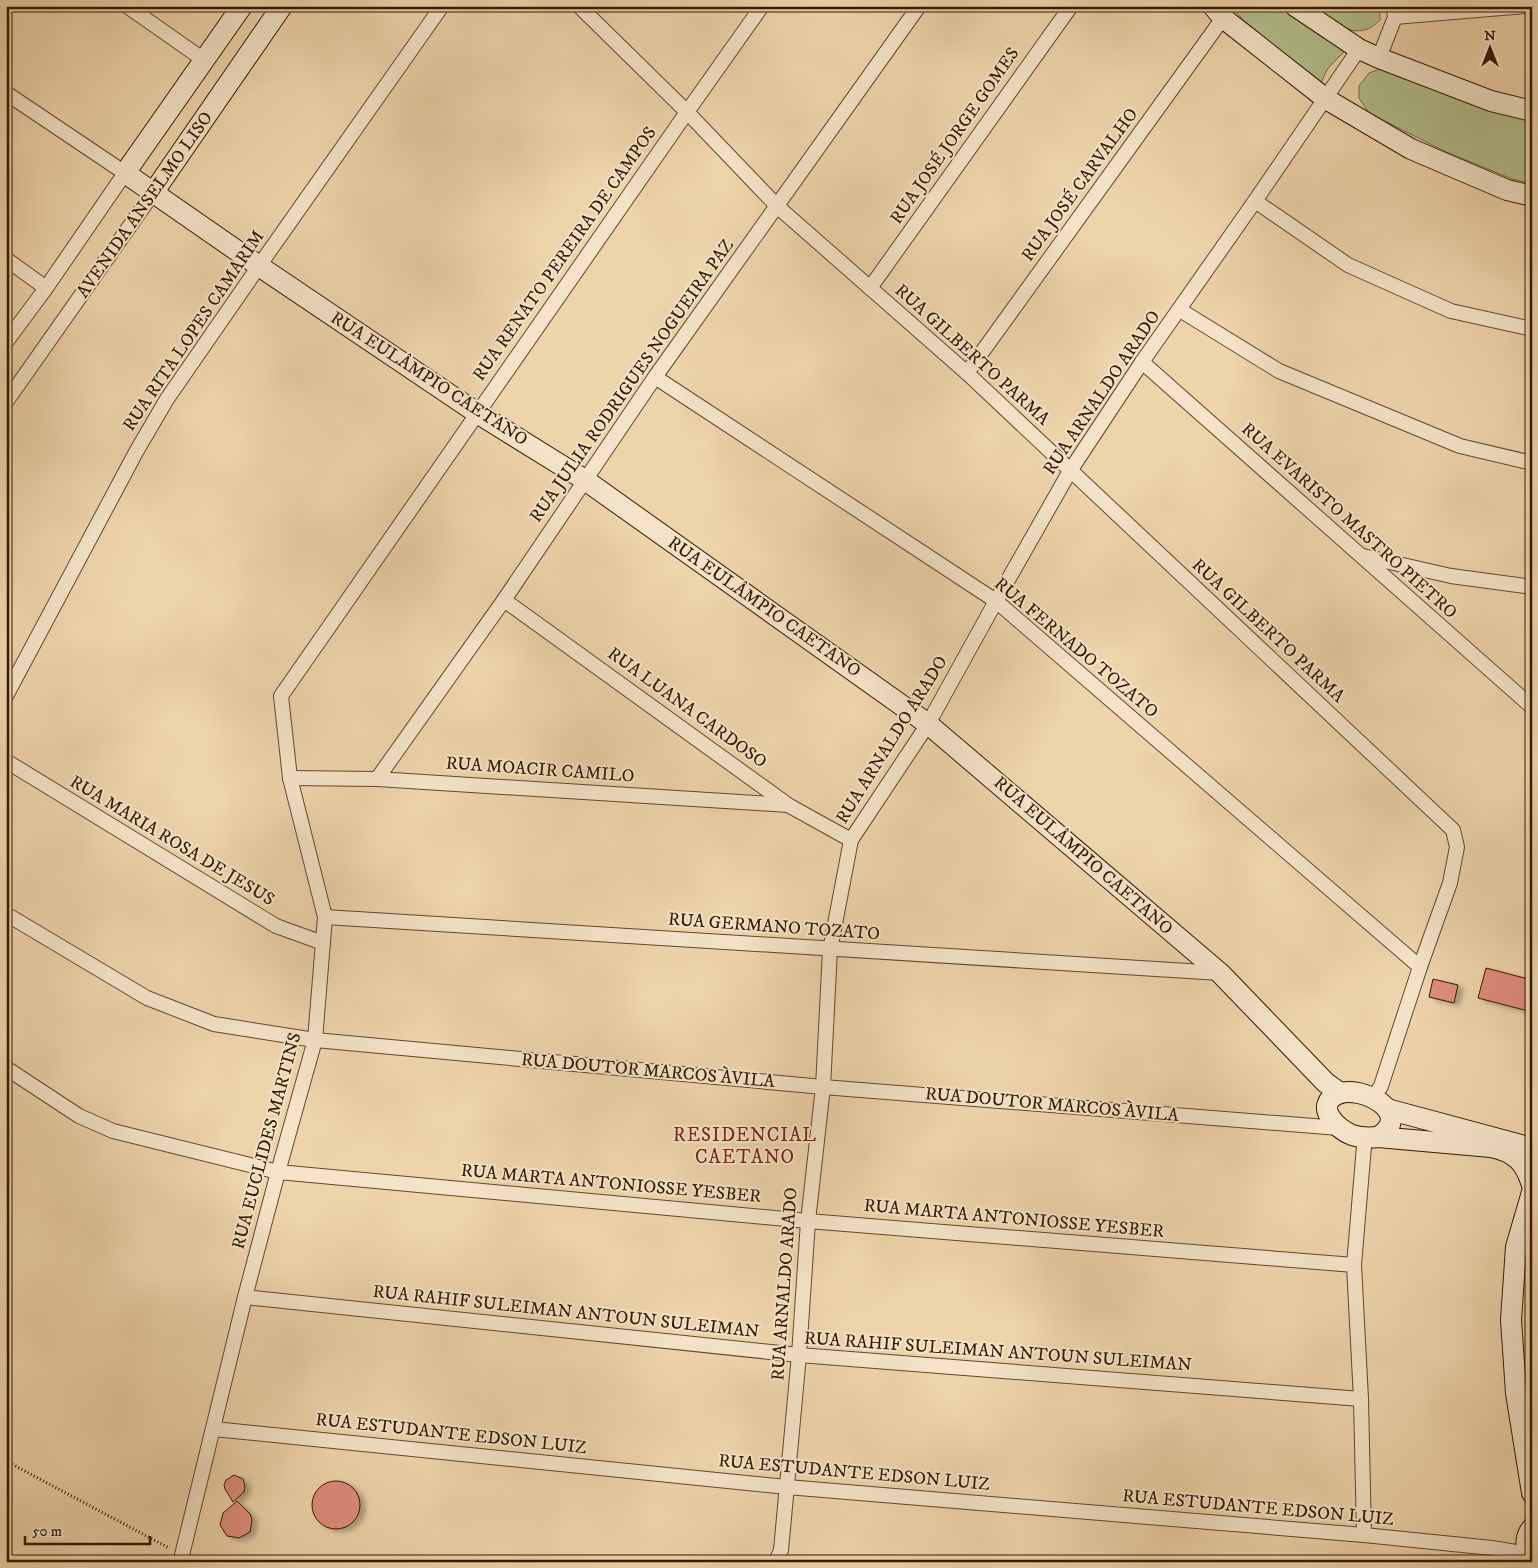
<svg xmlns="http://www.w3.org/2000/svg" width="1538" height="1568" viewBox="0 0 1538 1568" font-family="'IM FELL DW Pica',serif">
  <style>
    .green { fill: #b3be8d; stroke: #736c46 }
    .building { fill: #de8d7e; stroke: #331a00; filter: url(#shadow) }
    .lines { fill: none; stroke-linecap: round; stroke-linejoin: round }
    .street-casing { stroke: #62482b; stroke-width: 16 }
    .secondary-casing { stroke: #331a00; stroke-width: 22 }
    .path { stroke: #331a00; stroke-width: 3; stroke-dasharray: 1 2.5; stroke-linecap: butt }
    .street { stroke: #f4e3c8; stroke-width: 14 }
    .secondary { stroke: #f4e3c8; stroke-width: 20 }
    .labels { text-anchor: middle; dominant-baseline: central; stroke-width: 4; stroke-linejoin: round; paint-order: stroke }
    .street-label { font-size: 18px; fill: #331a00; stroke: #f4e3c8 }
    .neighbourhood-label { font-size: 19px; letter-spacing: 1px; fill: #7a1f14; stroke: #f4e3c8 }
  </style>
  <defs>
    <filter id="shadow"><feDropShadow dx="5.5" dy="3" stdDeviation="2.5" flood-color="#0004"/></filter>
  </defs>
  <rect width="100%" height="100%" fill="#eed4ab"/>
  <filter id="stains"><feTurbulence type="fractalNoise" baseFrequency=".004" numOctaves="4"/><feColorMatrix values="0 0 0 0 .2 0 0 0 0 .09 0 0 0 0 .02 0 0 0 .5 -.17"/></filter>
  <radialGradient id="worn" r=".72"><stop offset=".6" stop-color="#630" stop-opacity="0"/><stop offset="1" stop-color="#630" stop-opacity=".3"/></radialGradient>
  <g class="green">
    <polygon points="1231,6 1282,6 1347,49 1328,68 1321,83 1244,21"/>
    <path d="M1314,6h65l1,14c-4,3 -8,8 -13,9 -20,8 -39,-12 -53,-23z"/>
    <polygon points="1383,68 1532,120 1532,184 1512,179 1444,151 1369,113 1359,98 1359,86 1369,73"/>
    <path d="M1532,1276v155c-3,-52 -6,-104 0,-155z"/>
  </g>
  <g class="building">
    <polygon points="1486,968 1532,980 1532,1012 1478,998"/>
    <polygon points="1433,979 1458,985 1454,1003 1429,997"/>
    <polygon points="234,1475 243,1479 245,1487 244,1492 233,1502 225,1489 224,1485 226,1480"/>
    <circle cx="336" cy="1505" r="24"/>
    <polygon points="237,1501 250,1514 252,1520 250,1532 239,1538 227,1536 220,1525 223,1513"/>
  </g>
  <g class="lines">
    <g class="street-casing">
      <g id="street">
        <polyline points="127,6 204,60"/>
        <polyline points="579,6 687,112 778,207 967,373 1453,830 1457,847 1450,883 1420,967 1381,1086 1373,1099"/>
        <polyline points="1395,17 1526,6"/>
        <polyline points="1379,58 1395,17 1393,6"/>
        <polyline points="6,93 125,173 46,288 6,342"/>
        <polyline points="1255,201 1348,265 1451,311 1532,329"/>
        <polyline points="6,259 46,288"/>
        <polyline points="870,288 1071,6"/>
        <polyline points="1180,310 1279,371 1460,446 1532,463"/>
        <polyline points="1142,362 1532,707"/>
        <polyline points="967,373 1223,18"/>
        <polyline points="655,377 996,601 1420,967"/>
        <polyline points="6,402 153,193"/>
        <polyline points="1363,556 1451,576 1532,587"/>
        <polyline points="504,600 788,805 851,840"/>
        <polyline points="6,696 136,452 167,399 259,266 442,6"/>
        <polyline points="6,761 276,926 323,943"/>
        <polyline points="290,778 377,779 788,805"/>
        <polyline points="377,779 504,600 655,377 919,6"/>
        <polyline points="6,914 147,998 214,1024 315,1040 823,1087 1339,1128"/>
        <polyline points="325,917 1220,973"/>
        <polyline points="6,1068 79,1116 113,1131 278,1172 808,1221 1354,1265"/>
        <polyline points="1362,1137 1364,1146 1354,1265 1361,1399 1364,1535"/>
        <polyline points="245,1297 799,1355 1361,1399"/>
        <polyline points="214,1429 787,1487 1364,1535 1492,1548 1528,1554"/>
        <polyline points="184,1562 182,1555 245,1297 278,1172 315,1040 325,917 290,778 281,696 687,112 762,6"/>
        <polyline points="776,1562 781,1550 799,1355 808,1221 823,1087 830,950 851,840 928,724 996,601 1070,471 1142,362 1255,201 1359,49"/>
      </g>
    </g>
    <g class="secondary-casing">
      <g id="secondary">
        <polyline points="242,6 125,173 259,266 477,413 585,480 928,724 1220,973 1326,1083 1340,1093"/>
        <polyline points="1213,6 1223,18 1326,99 1411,149 1507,190 1532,196"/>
        <polyline points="1295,6 1359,49 1379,58 1491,101 1532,111"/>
        <polyline points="153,193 282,6"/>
        <polyline points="1387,1109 1532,1148"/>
        <path d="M1378,1137c38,-24 -18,-53 -40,-43 -25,11 -2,35 14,41 9,3 17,3 26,2l113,10c24,5 34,15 41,38"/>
        <polyline points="1532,1192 1516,1247 1511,1320 1516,1393 1532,1493"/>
        <path d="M1532,1528c-8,10 -7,21 0,32"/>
      </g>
    </g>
    <polyline class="path" points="6,1461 169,1548"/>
    <use href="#street" class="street"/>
    <use href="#secondary" class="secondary"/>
  </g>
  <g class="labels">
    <g class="street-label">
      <text transform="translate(955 136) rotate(-55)">RUA JOSÉ JORGE GOMES</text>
      <text transform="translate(1080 185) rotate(-54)">RUA JOSÉ CARVALHO</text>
      <text transform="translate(145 205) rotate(-55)">AVENIDA ANSELMO LISO</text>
      <text transform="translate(565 254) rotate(-55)">RUA RENATO PEREIRA DE CAMPOS</text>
      <text transform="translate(194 331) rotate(-56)">RUA RITA LOPES CAMARIM</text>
      <text transform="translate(972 355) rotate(42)">RUA GILBERTO PARMA</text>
      <text transform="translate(429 379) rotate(33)">RUA EULÂMPIO CAETANO</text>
      <text transform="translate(632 381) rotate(-55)">RUA JULIA RODRIGUES NOGUEIRA PAZ</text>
      <text transform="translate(1102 393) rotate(-56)">RUA ARNALDO ARADO</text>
      <text transform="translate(1349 521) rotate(42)">RUA EVARISTO MASTRO PIETRO</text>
      <text transform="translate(764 607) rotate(35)">RUA EULÂMPIO CAETANO</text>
      <text transform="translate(1268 631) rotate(43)">RUA GILBERTO PARMA</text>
      <text transform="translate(1076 648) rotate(40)">RUA FERNADO TOZATO</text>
      <text transform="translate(687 708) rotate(36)">RUA LUANA CARDOSO</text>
      <text transform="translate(892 740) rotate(-58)">RUA ARNALDO ARADO</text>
      <text transform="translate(540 770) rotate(4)">RUA MOACIR CAMILO</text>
      <text transform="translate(172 841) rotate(31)">RUA MARIA ROSA DE JESUS</text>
      <text transform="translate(1083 856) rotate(41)">RUA EULÂMPIO CAETANO</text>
      <text transform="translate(774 927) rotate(4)">RUA GERMANO TOZATO</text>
      <text transform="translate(648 1071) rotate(5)">RUA DOUTOR MARCOS ÀVILA</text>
      <text transform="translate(1052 1105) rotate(5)">RUA DOUTOR MARCOS ÀVILA</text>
      <text transform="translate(267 1141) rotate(-75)">RUA EUCLIDES MARTINS</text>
      <text transform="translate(611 1184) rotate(5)">RUA MARTA ANTONIOSSE YESBER</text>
      <text transform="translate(1014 1219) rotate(5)">RUA MARTA ANTONIOSSE YESBER</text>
      <text transform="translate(785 1284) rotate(-86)">RUA ARNALDO ARADO</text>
      <text transform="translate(566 1312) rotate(6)">RUA RAHIF SULEIMAN ANTOUN SULEIMAN</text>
      <text transform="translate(998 1352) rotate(4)">RUA RAHIF SULEIMAN ANTOUN SULEIMAN</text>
      <text transform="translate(451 1434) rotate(6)">RUA ESTUDANTE EDSON LUIZ</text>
      <text transform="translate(854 1473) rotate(5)">RUA ESTUDANTE EDSON LUIZ</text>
      <text transform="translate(1258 1508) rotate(5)">RUA ESTUDANTE EDSON LUIZ</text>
    </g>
    <g class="neighbourhood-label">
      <text x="745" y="1135">RESIDENCIAL<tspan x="745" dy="22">CAETANO</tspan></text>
    </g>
  </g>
  <rect width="1538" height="1568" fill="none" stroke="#eed4ab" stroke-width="25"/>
  <rect x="8" y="8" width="1523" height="1553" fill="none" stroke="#331a00" stroke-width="2.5"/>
  <rect x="12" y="12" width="1513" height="1543" fill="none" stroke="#331a00"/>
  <g transform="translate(1490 48)" stroke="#f4e3c8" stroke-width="4" paint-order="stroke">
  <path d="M0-4L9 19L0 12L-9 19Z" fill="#331a00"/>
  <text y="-8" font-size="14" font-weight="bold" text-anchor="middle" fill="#331a00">N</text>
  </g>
  <path d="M25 1536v8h125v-8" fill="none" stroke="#331a00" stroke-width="2.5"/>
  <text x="32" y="1536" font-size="15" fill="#331a00" stroke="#f4e3c8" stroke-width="4" paint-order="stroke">50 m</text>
  <rect width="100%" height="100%" filter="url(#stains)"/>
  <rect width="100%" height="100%" fill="url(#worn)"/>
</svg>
